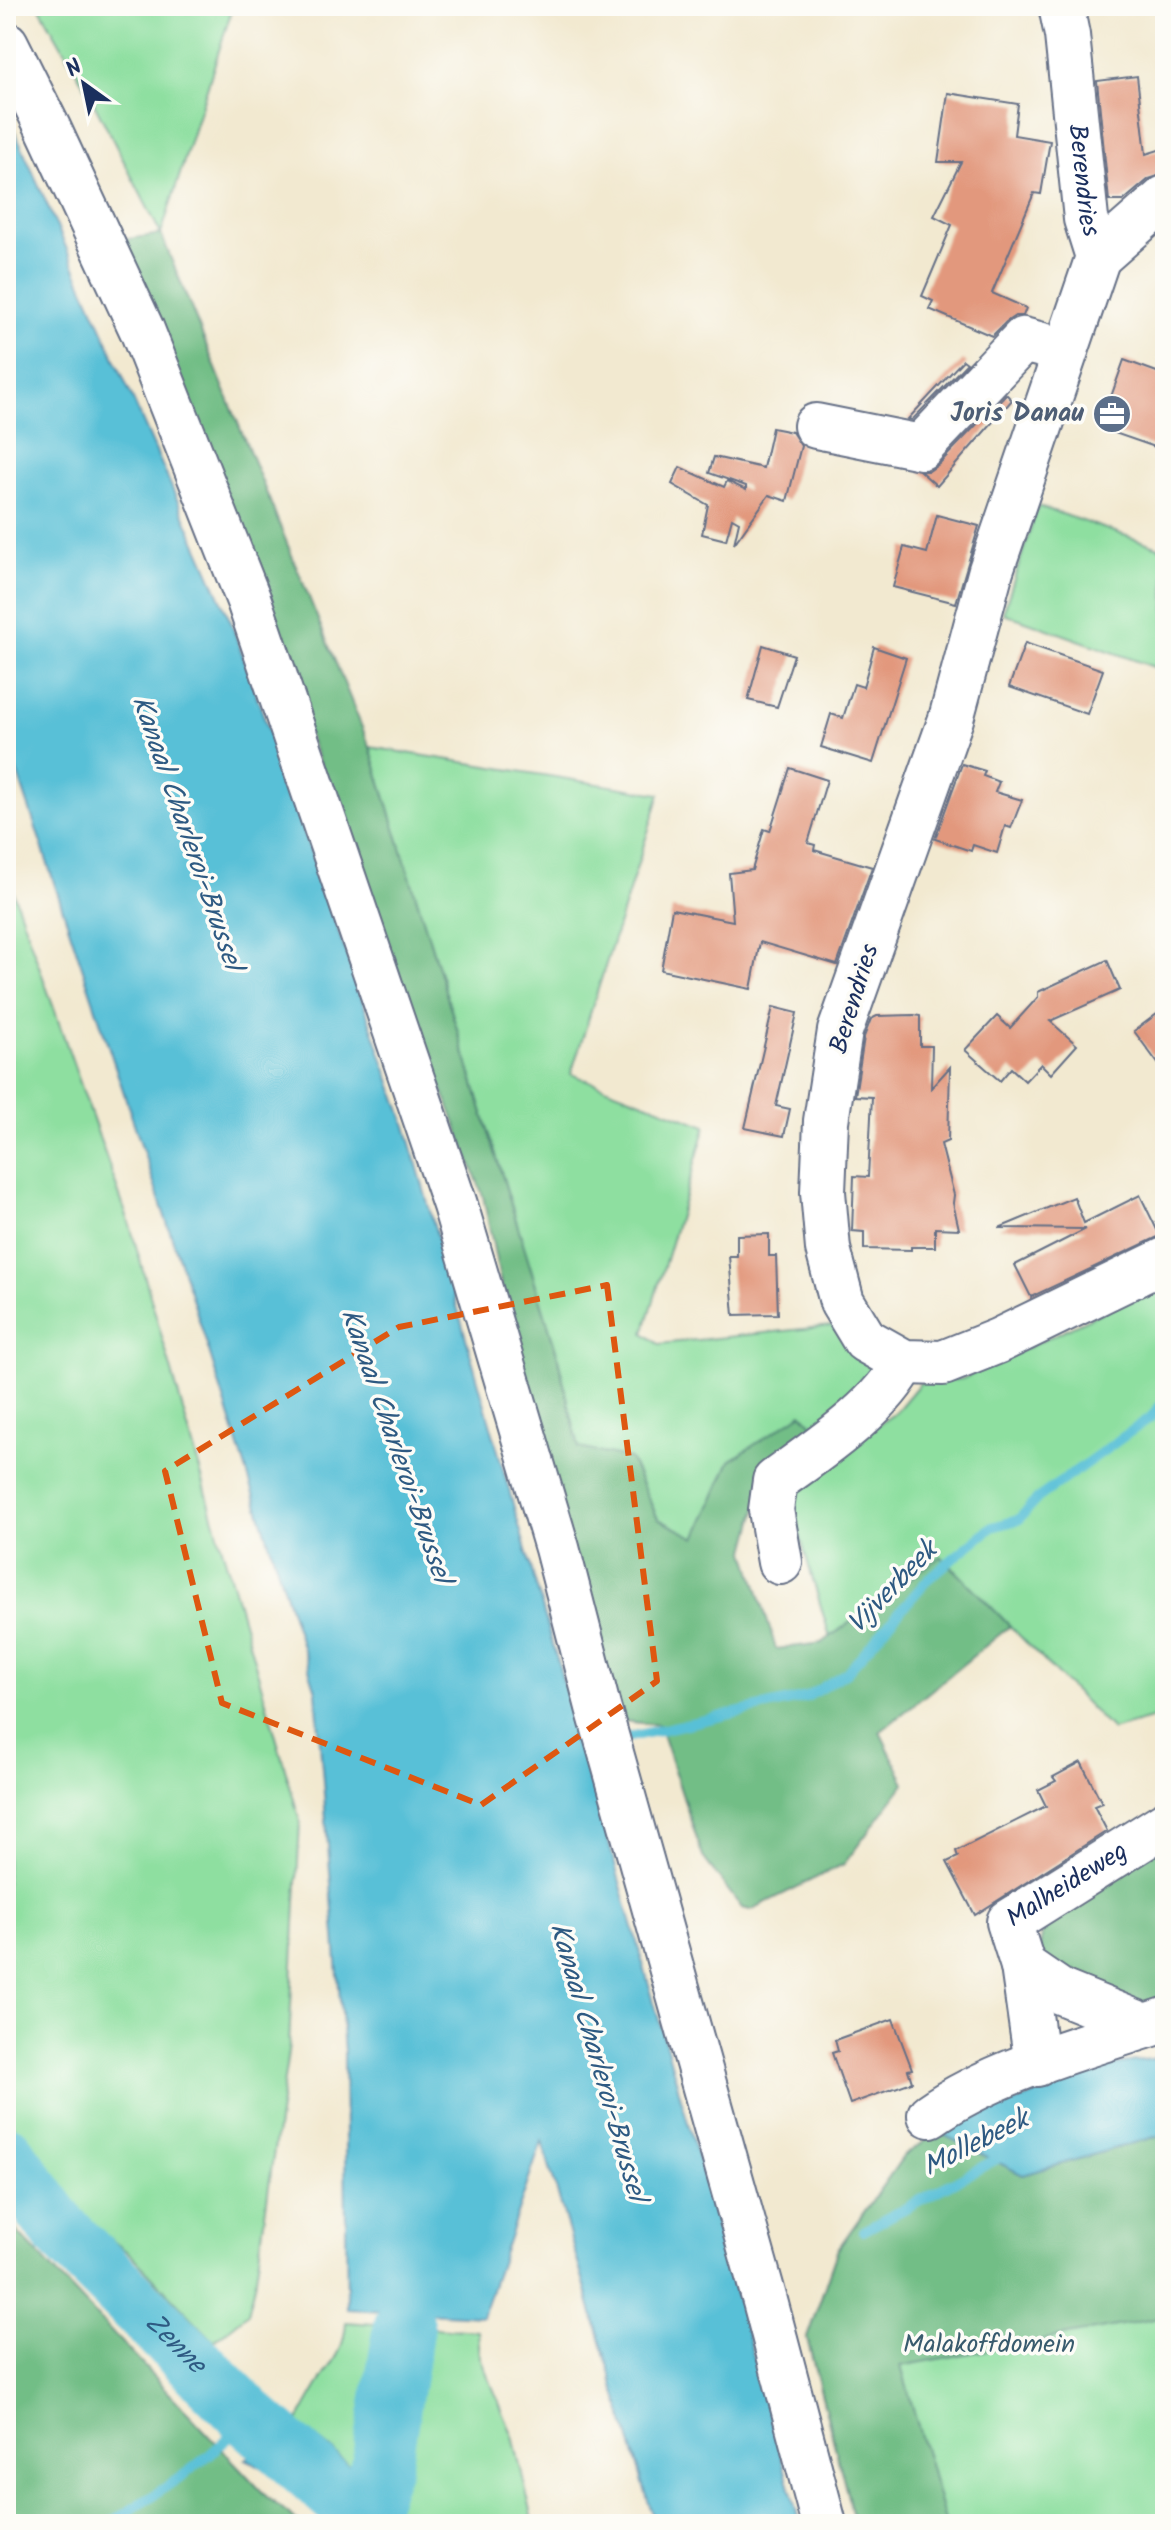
<svg xmlns="http://www.w3.org/2000/svg" width="1171" height="2530" viewBox="0 0 1171 2530" font-family="Kalam,sans-serif">
  <style>
    .green { fill: #8edfa0; stroke: #54877f; stroke-width: 2 }
    .forest { fill: #72be86; stroke: #467672; stroke-width: 2 }
    .water { fill: #59c0d7; stroke: #3a789a; stroke-width: 2 }
    .lines { fill: none; stroke-linecap: round; stroke-linejoin: round }
    .stream { stroke: #59c0d7; stroke-width: 10 }
    .river { stroke: #59c0d7; stroke-width: 60 }
    .building { fill: #e2987d }
    .minor-casing { stroke: #667086; stroke-width: 48 }
    .minor { stroke: #fff; stroke-width: 44 }
    .marked { fill: none; stroke: #de5710; stroke-width: 6; stroke-dasharray: 16 10; stroke-linejoin: round }
    .labels { text-anchor: middle; dominant-baseline: central; stroke-width: 7; stroke-linejoin: round; paint-order: stroke }
    .street-label { font-size: 26px; fill: #1b2f5e; stroke: #fdfcf7 }
    .service-label { font-size: 26px; font-weight: bold; fill: #4e5e75; stroke: #fdfcf7; text-anchor: end }
    .park-label { font-size: 26px; fill: #385b6e; stroke: #fdfcf7 }
    .water-label { font-size: 28px; font-style: italic; fill: #2e5a82; stroke: #fdfcf7 }
  </style>
  <rect width="100%" height="100%" fill="#fdfcf7"/>
  <filter id="ink" filterUnits="userSpaceOnUse"><feTurbulence type="fractalNoise" baseFrequency=".0125" numOctaves="2"/><feDisplacementMap in="SourceGraphic" scale="16" xChannelSelector="R" yChannelSelector="G"/><feConvolveMatrix kernelMatrix="1 2 1 2 8 2 1 2 1" color-interpolation-filters="sRGB"/></filter>
  <filter id="wash" filterUnits="userSpaceOnUse"><feTurbulence type="fractalNoise" baseFrequency=".006" numOctaves="4" result="noise"/><feDisplacementMap in="SourceGraphic" scale="32" xChannelSelector="R" yChannelSelector="G"/><feGaussianBlur stdDeviation="1.8" result="paint"/><feColorMatrix in="noise" values="0 0 0 0 0 0 0 0 0 0 0 0 0 0 0 0 0 1.4 0 .05"/><feComposite in="paint" operator="in"/></filter>
  <g filter="url(#wash)">
    <rect width="100%" height="100%" fill="#f2e9d0"/>
    <g class="green">
      <polygon points="39,6 233,6 161,234 93,101"/>
      <polygon points="1038,506 1165,549 1165,671 1003,613"/>
      <polygon points="370,747 660,794 571,1074 706,1126 644,1333 659,1344 832,1326 869,1364 872,1378 822,1435 730,1461 696,1539 658,1519 630,1459 579,1448 556,1350"/>
      <polygon points="6,872 130,1225 300,1821 289,2045 255,2284 248,2313 214,2341 130,2254 79,2215 6,2116"/>
      <polygon points="1165,1282 1165,1715 1112,1730 941,1556 830,1637 786,1489 895,1413 920,1383 962,1379"/>
      <polygon points="1165,2057 1165,2524 855,2524 807,2338 838,2249 903,2157 938,2132 1110,2065"/>
      <path d="M346,2322l132,9 2,26 33,79 21,88h-129c-31,-40 -68,-70 -108,-101 7,-13 14,-26 22,-39 15,-23 25,-33 27,-62z"/>
    </g>
    <g class="forest">
      <polygon points="161,234 370,747 556,1350 579,1448 630,1459 658,1519 696,1538 730,1461 802,1413 822,1435 766,1475 746,1551 776,1649 822,1643 941,1556 1010,1626 880,1732 905,1783 844,1864 751,1910 742,1908 703,1857 659,1725 615,1720 512,1338 483,1196 121,240"/>
      <polygon points="1165,1839 1165,1998 1145,2004 1067,1981 1039,1951 1043,1930 1075,1898"/>
      <polygon points="938,2132 1023,2175 1165,2134 1165,2317 901,2366 946,2524 855,2524 807,2338 838,2249 903,2157"/>
      <polygon points="6,2220 267,2497 300,2524 6,2524"/>
    </g>
    <g class="water">
      <polygon points="6,111 231,622 406,1126 719,2232 800,2524 655,2524 542,2141 482,2316 347,2309 344,2052 316,1691 193,1301 6,738"/>
      <polygon points="1165,2057 1165,2134 1023,2175 938,2132 1110,2065"/>
      <path d="M297,2423c39,30 78,61 108,101h-72c-27,-24 -55,-51 -87,-65z"/>
    </g>
    <g class="lines">
      <g class="stream">
        <polyline points="620,1739 807,1697 847,1672 929,1578 992,1527 1018,1520 1038,1498 1151,1417 1165,1400"/>
        <polyline points="863,2231 1004,2155"/>
        <path d="M109,2524c52,-34 99,-60 139,-108"/>
      </g>
      <g class="river">
        <path id="s1" d="M6,2155l53,74 189,187 114,101 5,7"/>
        <polyline points="362,2517 381,2465 404,2326"/>
      </g>
    </g>
    <g id="blocks">
      <g class="building">
        <polygon points="1137,76 1146,154 1165,148 1165,174 1149,179 1123,201 1109,201 1097,81"/>
        <polygon points="948,93 1018,104 1014,135 1050,141 1041,194 1034,193 992,293 1026,308 1023,316 1015,316 1006,322 992,336 929,309 933,301 922,296 952,225 934,216 961,162 938,162"/>
        <polygon points="963,360 967,363 912,420 908,419"/>
        <polygon points="1124,360 1165,375 1165,420 1155,447 1100,428"/>
        <polygon points="1006,394 1012,400 937,486 920,471 929,471 939,464"/>
        <polygon points="772,428 792,432 801,446 787,501 769,495 734,544 739,522 732,518 726,540 702,534 708,505 672,484 680,467 724,487 727,481 746,490 746,486 709,473 714,457 763,468"/>
        <polygon points="937,515 979,526 956,603 893,587 904,547 927,553"/>
        <polygon points="1025,643 1103,670 1087,714 1009,687"/>
        <polygon points="763,645 794,655 777,707 748,700"/>
        <polygon points="874,647 906,658 873,763 821,747 831,714 843,718 854,684 863,687"/>
        <polygon points="962,764 985,771 983,776 999,782 995,792 1022,800 1011,828 1005,826 997,853 973,845 971,851 935,839"/>
        <polygon points="790,768 827,780 808,843 815,845 814,850 872,867 837,965 760,942 751,989 661,970 672,909 733,921 729,873 752,870 764,829 770,831"/>
        <polygon points="1107,960 1120,990 1050,1021 1077,1045 1051,1074 1041,1064 1025,1081 1011,1068 1000,1081 965,1050 997,1016 1010,1028 1038,997 1038,992"/>
        <polygon points="773,1007 797,1013 776,1106 790,1109 784,1136 745,1128"/>
        <polygon points="1165,1008 1165,1073 1134,1031"/>
        <polygon points="914,1015 920,1016 920,1046 932,1046 931,1088 950,1067 948,1141 941,1144 954,1195 953,1203 959,1229 935,1228 935,1247 911,1247 911,1250 864,1249 864,1232 852,1231 854,1176 868,1177 872,1097 855,1096 864,1037 871,1019 877,1016"/>
        <polygon points="1140,1195 1160,1236 1031,1297 1015,1265 1086,1229 999,1228 1074,1197 1084,1223"/>
        <polygon points="769,1234 769,1256 776,1256 778,1314 734,1315 729,1256 737,1256 737,1235"/>
        <polygon points="1081,1762 1102,1803 1094,1806 1107,1831 975,1915 947,1862 958,1857 956,1851 1046,1806 1038,1790 1056,1781 1053,1777"/>
        <polygon points="893,2019 912,2069 908,2070 912,2082 850,2104 832,2053 838,2051 835,2040"/>
      </g>
    </g>
  </g>
  <g filter="url(#ink)">
    <use href="#blocks" fill-opacity="0" stroke="#667086" stroke-width="2"/>
    <g class="lines">
      <g class="minor-casing">
        <g id="minor">
          <path id="s2" d="M1061,6l6,29 19,184 12,38 -107,313 -40,149 -111,312 -14,90 -3,71 5,57 14,53 23,38 39,22 39,1 55,-22 167,-81"/>
          <polyline points="6,44 48,128 142,330 249,601 455,1205 557,1548 598,1707 765,2301 824,2524"/>
          <polyline points="1098,257 1165,198"/>
          <polyline points="816,426 921,447 1023,340 1065,351"/>
          <path d="M780,1562l-9,-52 4,-29c41,-30 107,-73 129,-119"/>
          <polyline points="1023,1966 1061,1992 1145,2026"/>
          <path id="s3" d="M1037,2064l-14,-98 -14,-44 156,-98"/>
          <path d="M930,2115c62,-44 161,-71 235,-95"/>
        </g>
      </g>
      <use href="#minor" class="minor"/>
    </g>
  </g>
  <path class="marked" d="M607,1285l50,396 -176,124 -259,-102 -57,-232 234,-144z"/>
  <defs>
    <g id="office-disc" transform="scale(2)"><circle r="9.5" fill="#5c6f8a" stroke="#fdfcf7"/><path d="M-6-3h4V-5.5h4V-3h4V5H-6ZM-1-4.5V-3h2v-1.5ZM-6 0V1H6V0Z" fill="#fff"/></g>
  </defs>
  <g fill-rule="evenodd">
    <use href="#office-disc" x="1112" y="414"/>
  </g>
  <g class="labels">
    <g class="street-label">
      <text stroke="none"><textPath href="#s2" startOffset="176">Berendries</textPath></text>
      <text transform="translate(855 999) rotate(-73)">Berendries</text>
      <text stroke="none"><textPath href="#s3" startOffset="214">Malheideweg</textPath></text>
    </g>
    <g class="service-label">
      <text x="1084" y="414">Joris Danau</text>
    </g>
    <g class="park-label">
      <text x="989" y="2345">Malakoffdomein</text>
    </g>
    <g class="water-label">
      <text transform="translate(186 833) rotate(71)">Kanaal Charleroi-Brussel</text>
      <text transform="translate(395 1446) rotate(71)">Kanaal Charleroi-Brussel</text>
      <text transform="translate(893 1588) rotate(-46)">Vijverbeek</text>
      <text transform="translate(597 2062) rotate(74)">Kanaal Charleroi-Brussel</text>
      <text transform="translate(976 2144) rotate(-27)">Mollebeek</text>
      <text stroke="none"><textPath href="#s1" startOffset="254">Zenne</textPath></text>
    </g>
  </g>
  <rect width="1171" height="2530" fill="none" stroke="#fdfcf7" stroke-width="32"/>
  <g transform="translate(84 84) rotate(327)" stroke="#fdfcf7" stroke-width="6" paint-order="stroke">
  <path d="M0-6L14 30L0 20L-14 30Z" fill="#1b2f5e"/>
  <text y="-12" font-size="22" font-weight="bold" text-anchor="middle" fill="#1b2f5e">N</text>
  </g>
</svg>
